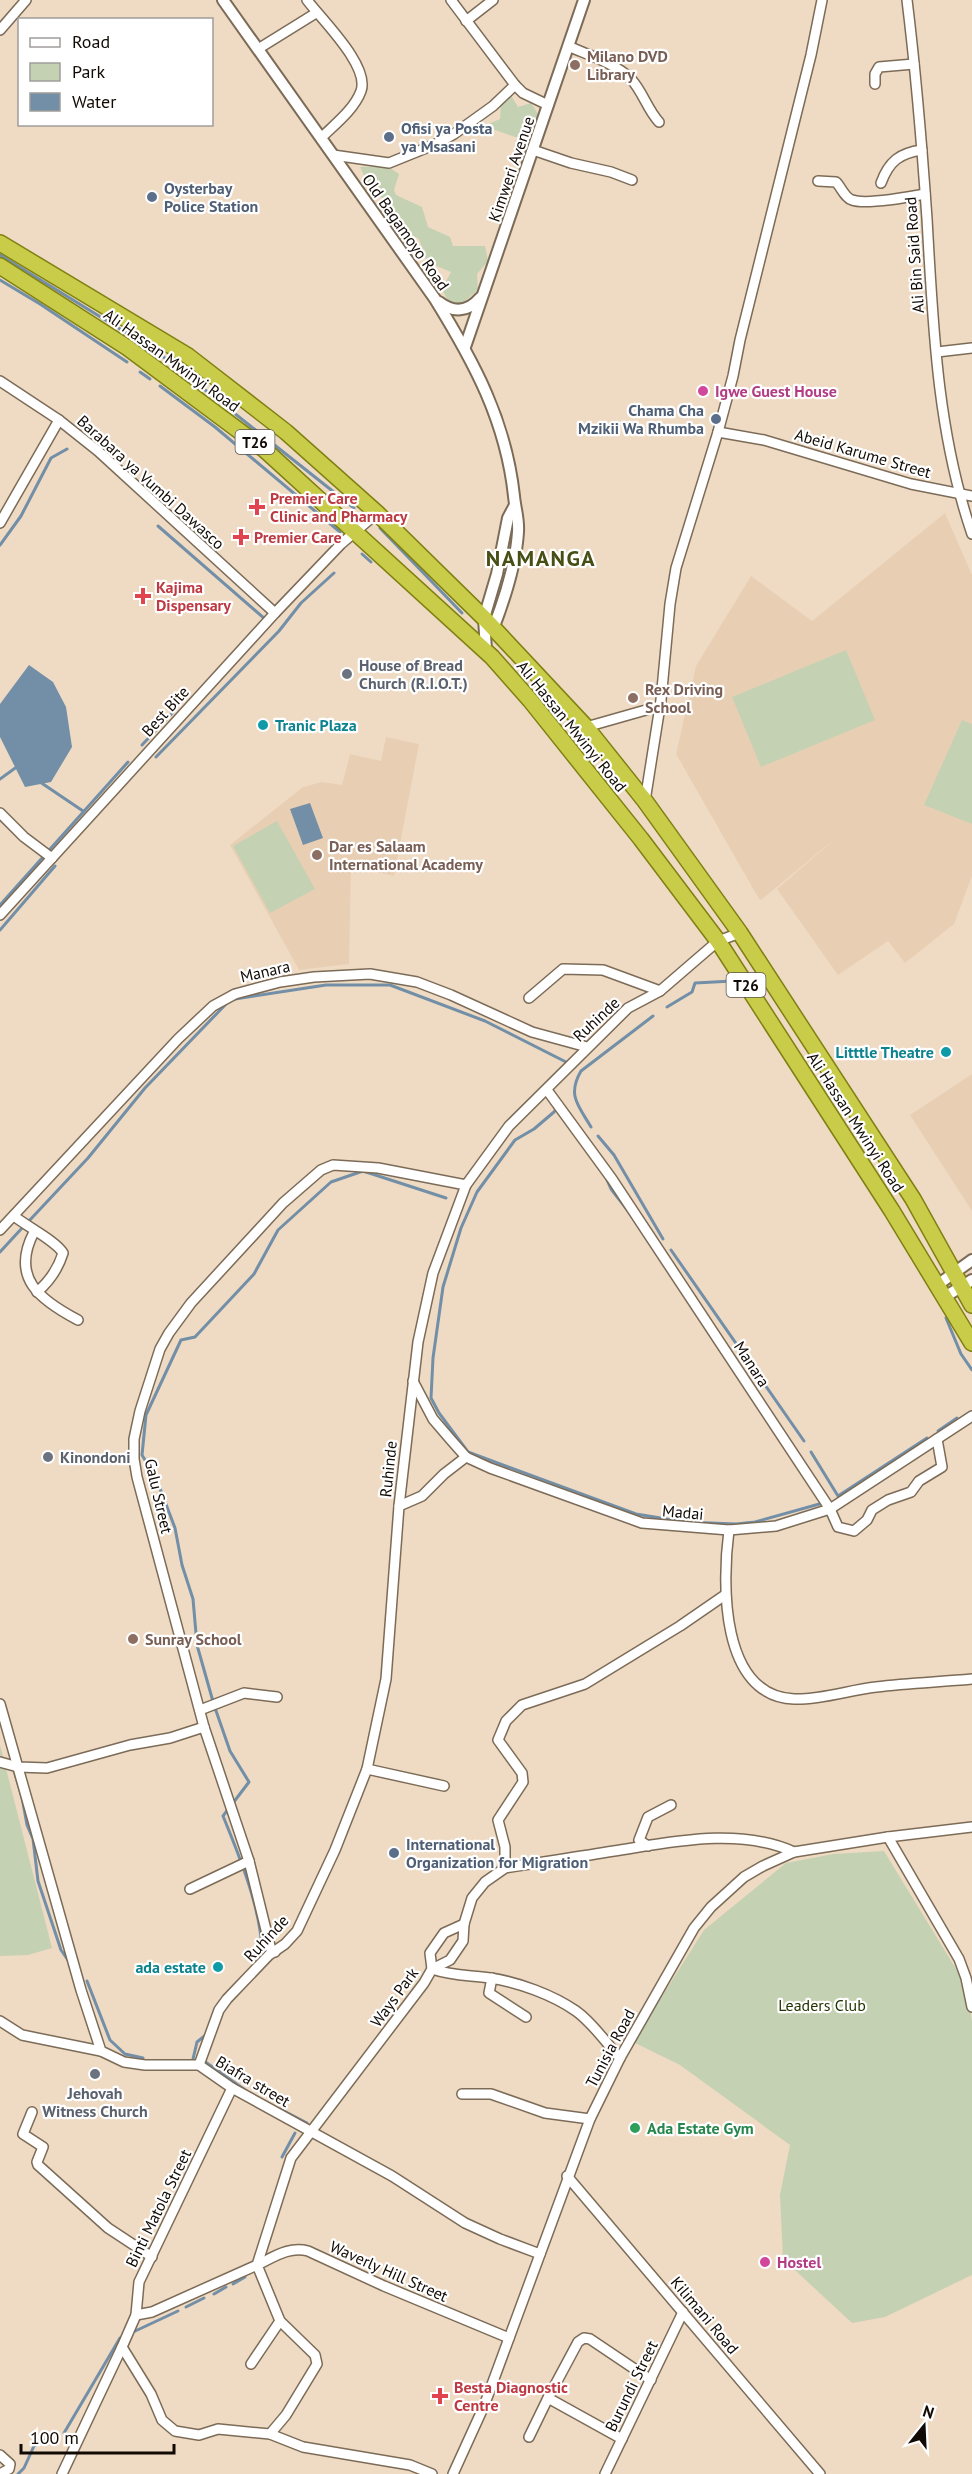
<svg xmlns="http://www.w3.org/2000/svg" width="972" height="2474" viewBox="0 0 972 2474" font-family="'PT Sans',sans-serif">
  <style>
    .built { fill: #e8cfb3 }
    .green { fill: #c5d1b3 }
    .water { fill: #728fa7 }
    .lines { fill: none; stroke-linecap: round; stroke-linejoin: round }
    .stream { stroke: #728fa7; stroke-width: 3 }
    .minor-casing { stroke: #7c6b57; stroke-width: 12 }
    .tertiary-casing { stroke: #7c6b57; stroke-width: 14 }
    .trunk-casing { stroke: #808012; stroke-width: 18 }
    .minor { stroke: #fff; stroke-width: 9 }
    .tertiary { stroke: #fff; stroke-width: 10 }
    .trunk { stroke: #c8cc48; stroke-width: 15 }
    .education-dot { fill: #8d6e63; stroke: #fff; stroke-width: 2 }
    .service-dot { fill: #5c6f8a; stroke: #fff; stroke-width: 2 }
    .hotel-dot { fill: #d1479c; stroke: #fff; stroke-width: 2 }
    .health-dot { fill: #e0444e; stroke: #fff; stroke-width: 2 }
    .worship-dot { fill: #6b7280; stroke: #fff; stroke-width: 2 }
    .culture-dot { fill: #0f9aa8; stroke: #fff; stroke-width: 2 }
    .leisure-dot { fill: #2e9e5b; stroke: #fff; stroke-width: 2 }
    .labels { text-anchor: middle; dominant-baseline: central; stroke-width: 4.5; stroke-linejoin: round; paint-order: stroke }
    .shield { fill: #fff; stroke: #58544f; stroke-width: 1.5 }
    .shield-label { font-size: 15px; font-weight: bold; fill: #110a04 }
    .education-label { font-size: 16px; font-weight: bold; fill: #785e54; stroke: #fff; text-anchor: start }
    .service-label { font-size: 16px; font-weight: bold; fill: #4e5e75; stroke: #fff; text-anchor: start }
    .street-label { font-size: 16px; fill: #110a04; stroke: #fff }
    .hotel-label { font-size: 16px; font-weight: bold; fill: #b23c85; stroke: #fff; text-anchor: start }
    .health-label { font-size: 16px; font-weight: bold; fill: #be3a42; stroke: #fff; text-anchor: start }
    .worship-label { font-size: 16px; font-weight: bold; fill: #5b616d; stroke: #fff; text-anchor: start }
    .culture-label { font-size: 16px; font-weight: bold; fill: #0d838f; stroke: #fff; text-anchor: end }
    .park-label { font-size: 16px; fill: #243400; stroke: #fff }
    .leisure-label { font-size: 16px; font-weight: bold; fill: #27864d; stroke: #fff; text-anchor: start }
    .district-label { font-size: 22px; font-weight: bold; letter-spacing: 1.5px; fill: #474f15; stroke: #fff }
  </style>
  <rect width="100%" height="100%" fill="#efdbc4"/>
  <g class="built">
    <polygon points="945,513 972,575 972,876 954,924 905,963 888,941 838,975 777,889 842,833 761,900 759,899 676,754 696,666 751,576 812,621"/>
    <polygon points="386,737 419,744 394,876 351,866 349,964 299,970 230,845 303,787 322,782 342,785 350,754 381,761"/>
    <polygon points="972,1074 972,1211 910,1115"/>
  </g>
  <g class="green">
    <polygon points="509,92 518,107 531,103 540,117 526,137 515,137 484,126 500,119 501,102"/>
    <polygon points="387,166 399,174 394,190 396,195 422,207 428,227 450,237 453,246 485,246 488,261 477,274 478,290 461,304 448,301 442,289 451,272 427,262 419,239 396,226 389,202 371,191 360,167"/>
    <polygon points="846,650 875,720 761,767 732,697"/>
    <polygon points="962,720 972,724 972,824 924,805"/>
    <polygon points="277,821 315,889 270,913 233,846"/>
    <polygon points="0,1745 52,1948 28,1955 0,1956"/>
    <polygon points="884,1851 967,1987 972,2021 972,2275 885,2317 852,2323 783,2259 780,2195 790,2145 680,2065 633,2042 704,1930 786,1863 833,1854"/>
  </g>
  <g class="water">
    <polygon points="29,665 53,682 66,707 72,747 51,782 25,787 0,737 0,704"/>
    <polygon points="310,803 323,838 303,845 290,809"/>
  </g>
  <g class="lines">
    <g class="stream">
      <polyline points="0,255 133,337"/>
      <polyline points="0,280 40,304 127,362"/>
      <polyline points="161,355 354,508"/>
      <polyline points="140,372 150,379"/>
      <polyline points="160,386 215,427 340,532"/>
      <polyline points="158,526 265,619"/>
      <polyline points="380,528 462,613"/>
      <polyline points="0,545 21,516 51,458 67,449"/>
      <polyline points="362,554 371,562"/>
      <polyline points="142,745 176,709"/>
      <polyline points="156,757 279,631 301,603 334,573"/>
      <polyline points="0,779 18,766"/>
      <polyline points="40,782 83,811"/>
      <polyline points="0,905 128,762"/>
      <polyline points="0,930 55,866"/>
      <polyline points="235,999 326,985 390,985 485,1021 568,1063"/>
      <polyline points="667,1007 692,992 695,983 733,981"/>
      <polygon points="561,1106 599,1162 611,1189 643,1230 688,1300 796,1458 823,1503 755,1522 736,1524 685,1522 636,1514 468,1452 439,1413 431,1398 433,1358 443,1287 461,1228 477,1192 515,1140 534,1129 554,1112 557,1107"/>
      <path d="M591,1127c-13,-22 -24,-32 -10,-56l72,-55"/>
      <polyline points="598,1136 614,1155 663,1239"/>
      <polyline points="28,1222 88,1158 145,1088 227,1003"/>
      <polyline points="671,1250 804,1441"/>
      <polyline points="0,1252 23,1227"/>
      <polyline points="946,1318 961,1354 972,1370"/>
      <polyline points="938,1431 957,1418"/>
      <polyline points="811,1452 838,1496 927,1438"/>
      <polyline points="13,1767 22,1797 27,1825 33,1839 38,1881 61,1950 70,1963"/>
      <polyline points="233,1803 249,1782 230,1751 214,1705 197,1645 193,1599 182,1565 175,1528 156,1478 142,1455 146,1415 181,1340 195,1337 254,1274 278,1230 331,1182 363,1171 446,1198"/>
      <path d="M229,1808l-6,8c16,39 38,93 39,135"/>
      <polyline points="87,1981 110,2040 125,2054 143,2058"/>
      <polyline points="193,2059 197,2042 207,2034"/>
      <polyline points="204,2061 248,2092"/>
      <polyline points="280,2109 307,2123"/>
      <polyline points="282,2157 295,2133"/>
      <polyline points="233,2284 245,2277"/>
      <polyline points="214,2294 226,2287"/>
      <polyline points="186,2307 204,2298"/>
      <polyline points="131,2333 178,2311"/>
      <polyline points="64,2433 120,2338"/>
      <polyline points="18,2474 24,2468 34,2446 47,2439"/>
    </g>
    <g class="minor-casing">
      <g id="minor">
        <path d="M307,0c15,20 63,66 54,91 -7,19 -27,34 -40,47"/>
        <polyline points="451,0 515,85 523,93 548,105"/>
        <path d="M907,0c9,73 15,146 20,219 6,106 10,213 45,315"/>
        <polyline points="466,21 493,0"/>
        <polyline points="0,30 26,0"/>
        <path d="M568,46c20,9 47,17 63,33 12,13 16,30 28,43"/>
        <polyline points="258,49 316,13"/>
        <polyline points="875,84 875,74 879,67 914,64"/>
        <polyline points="533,150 571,163 611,172 632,180"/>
        <polyline points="333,155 389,163 436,144 454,134 493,106 515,85"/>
        <path d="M818,181l18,1c5,5 9,16 16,18 14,5 57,-3 73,-6"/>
        <path d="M881,183c8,-22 19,-30 41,-33"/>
        <polyline points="937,352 972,348"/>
        <polyline points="0,381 59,420 98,451 275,613"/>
        <polyline points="718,432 764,440 911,484 972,496"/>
        <polyline points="0,523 59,420"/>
        <polyline points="586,727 660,706"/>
        <polyline points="645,801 661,700 670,604 676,568 718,432 733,376 740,340 811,55 822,0"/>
        <polyline points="0,813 24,837 52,858"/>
        <polyline points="0,915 275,613 341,544 377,513"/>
        <polyline points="529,998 563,969 603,970 660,991"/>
        <polyline points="547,1090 612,1179 830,1509 838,1527 854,1531 867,1520 872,1510 888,1500 911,1492 919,1481 942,1467 937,1439"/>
        <path d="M14,1216c12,10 42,25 49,37 -5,16 -13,28 -26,39"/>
        <polyline points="0,1230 178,1039 213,1006 235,994 280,982 314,977 370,974 417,982 451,995 532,1032 587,1047"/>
        <path d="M34,1232c-24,46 6,68 44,88"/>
        <polyline points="413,1381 433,1419 451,1440 466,1457 490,1468 642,1523 729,1530 776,1526 830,1509 972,1416"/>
        <polyline points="399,1506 422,1496 444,1474 466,1457"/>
        <path d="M729,1530c-7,53 -9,166 65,169 27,1 55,-9 82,-12 32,-4 64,-5 96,-8"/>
        <polyline points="0,1704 81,1990 101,2051 124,2062 145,2065 199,2065 232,2088 392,2176 465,2223 500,2239 540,2254"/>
        <polyline points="200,1710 244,1693 277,1697"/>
        <polyline points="0,1762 18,1767 47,1768 130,1745 170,1738 204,1727"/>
        <polyline points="367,1769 444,1786"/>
        <polyline points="888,1837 959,1959 966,1978 972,2007"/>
        <polyline points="648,1846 639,1840 648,1817 671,1805"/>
        <polyline points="505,1868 505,1847 498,1820 523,1782 522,1773 498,1740 506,1721 522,1705 585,1684 680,1626 725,1595"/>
        <polyline points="190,1889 249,1861"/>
        <path d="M464,1924l-20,9 -14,20 2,16c21,7 37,6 58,9 28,4 63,17 86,33 17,12 30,32 44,47"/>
        <polyline points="275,1952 271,1950 249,1861 204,1727 137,1477 134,1459 134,1439 140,1411 160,1349 169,1333 191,1303 283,1203 321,1170 333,1165 378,1168 466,1185"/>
        <polyline points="492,1978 489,1993 526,2017"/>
        <polyline points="0,2021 22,2035 101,2051"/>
        <polyline points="199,2065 219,2010 227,1999 269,1955 285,1944 297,1931 335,1850 367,1769 386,1679 399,1506 418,1342 433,1273 466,1185 509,1126 628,1008 660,991 718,941 740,933"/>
        <polyline points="462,2094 491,2094 545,2113 590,2119"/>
        <polyline points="32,2112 23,2134 43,2147 37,2162 38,2165 108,2228 152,2257"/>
        <polyline points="567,2176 820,2474"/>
        <path d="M136,2315l16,-3 105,-47 34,-107 133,-175 8,-14 18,-9 13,-19 1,-17 8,-26 13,-16 20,-14c37,-6 73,-11 109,-17 58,-9 125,-24 180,1"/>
        <polyline points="122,2347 151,2394 162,2420 175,2431 199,2435 218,2429 270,2434 303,2447 410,2465 432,2474"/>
        <polyline points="251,2364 280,2321"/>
        <polyline points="548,2398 578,2342 584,2338 590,2339 651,2380"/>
        <path d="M270,2434l16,-19 31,-51 -2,-9 -35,-34 -23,-56c17,-8 32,-19 51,-14l76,35 125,52"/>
        <polyline points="529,2437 548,2398 622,2439"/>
        <polyline points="0,2455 10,2464 9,2469 0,2474"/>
        <polyline points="62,2474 122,2347 136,2315 139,2282 232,2088"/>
        <polyline points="453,2474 484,2406 590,2119 620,2058 694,1928 711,1907 744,1877 763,1866 794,1852 888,1837 972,1827"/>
        <polyline points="605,2474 683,2312"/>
      </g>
    </g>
    <g class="tertiary-casing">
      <g id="tertiary">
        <path d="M223,0l212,299c39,63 71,122 79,197 1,12 5,23 4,36 -2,32 -13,66 -25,97"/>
        <path d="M439,302c14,11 29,10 41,-4"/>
        <polyline points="465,347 584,0"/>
        <polyline points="486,650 484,618 497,574 508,518 515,505"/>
        <polyline points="936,1286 972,1260"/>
        <polyline points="943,1298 972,1280"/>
      </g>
    </g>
    <g class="trunk-casing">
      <g id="trunk">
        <polyline points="0,243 188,356 286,432 377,513 484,618 586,727 645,801 740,933 913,1199 972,1305"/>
        <polyline points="0,266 128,348 265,450 492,657 530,700 641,839 718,941 892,1211 972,1343"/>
      </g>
    </g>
    <use href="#minor" class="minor"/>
    <use href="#tertiary" class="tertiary"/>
    <use href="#trunk" class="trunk"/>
  </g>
  <g class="education-dot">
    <circle cx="575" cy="65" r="6"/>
    <circle cx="633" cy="698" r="6"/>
    <circle cx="317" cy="855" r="6"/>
    <circle cx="133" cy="1639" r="6"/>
  </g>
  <g class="service-dot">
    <circle cx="389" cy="137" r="6"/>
    <circle cx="152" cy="197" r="6"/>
    <circle cx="716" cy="419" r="6"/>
    <circle cx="394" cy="1853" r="6"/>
  </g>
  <g class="hotel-dot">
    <circle cx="703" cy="391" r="6"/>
    <circle cx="765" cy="2262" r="6"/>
  </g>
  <g class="health-dot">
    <path d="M254 498h6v6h6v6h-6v6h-6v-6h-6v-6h6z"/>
    <path d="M238 528h6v6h6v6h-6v6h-6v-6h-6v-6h6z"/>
    <path d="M140 587h6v6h6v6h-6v6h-6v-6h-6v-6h6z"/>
    <path d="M437 2387h6v6h6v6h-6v6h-6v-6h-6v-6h6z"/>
  </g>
  <g class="worship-dot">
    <circle cx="347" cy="674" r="6"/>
    <circle cx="48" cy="1457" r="6"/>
    <circle cx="95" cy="2074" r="6"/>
  </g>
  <g class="culture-dot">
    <circle cx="263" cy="725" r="6"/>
    <circle cx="946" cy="1052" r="6"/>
    <circle cx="218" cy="1967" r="6"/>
  </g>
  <circle class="leisure-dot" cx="635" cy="2128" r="6"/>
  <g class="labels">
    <g class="shield">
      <rect x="235.5" y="430" width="39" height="24" rx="4.5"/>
      <rect x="726.5" y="973" width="39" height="24" rx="4.5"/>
    </g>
    <g class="shield-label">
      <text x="255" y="442">T26</text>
      <text x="746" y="985">T26</text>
    </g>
    <g class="education-label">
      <text x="587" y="56">Milano DVD<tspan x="587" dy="18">Library</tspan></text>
      <text x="645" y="689">Rex Driving<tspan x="645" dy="18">School</tspan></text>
      <text x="329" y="846">Dar es Salaam<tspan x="329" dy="18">International Academy</tspan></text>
      <text x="145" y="1639">Sunray School</text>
    </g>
    <g class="service-label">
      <text x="401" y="128">Ofisi ya Posta<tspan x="401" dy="18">ya Msasani</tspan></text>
      <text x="164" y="188">Oysterbay<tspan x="164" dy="18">Police Station</tspan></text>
      <text x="704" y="410" text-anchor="end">Chama Cha<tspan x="704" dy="18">Mzikii Wa Rhumba</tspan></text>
      <text x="406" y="1844">International<tspan x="406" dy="18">Organization for Migration</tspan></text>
    </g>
    <g class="street-label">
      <text transform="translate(511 169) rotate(-71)">Kimweri Avenue</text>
      <text transform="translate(406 232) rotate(55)">Old Bagamoyo Road</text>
      <text transform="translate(914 255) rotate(-94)">Ali Bin Said Road</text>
      <text transform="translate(172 360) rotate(36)">Ali Hassan Mwinyi Road</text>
      <text transform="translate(863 453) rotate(16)">Abeid Karume Street</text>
      <text transform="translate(151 482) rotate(42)">Barabara ya Vumbi Dawasco</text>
      <text transform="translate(165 711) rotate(-48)">Best Bite</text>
      <text transform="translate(572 726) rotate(51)">Ali Hassan Mwinyi Road</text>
      <text transform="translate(265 971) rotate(-13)">Manara</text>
      <text transform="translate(596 1019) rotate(-43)">Ruhinde</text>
      <text transform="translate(856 1122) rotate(57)">Ali Hassan Mwinyi Road</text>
      <text transform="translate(752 1364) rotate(57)">Manara</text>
      <text transform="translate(388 1469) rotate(-84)">Ruhinde</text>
      <text transform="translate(159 1496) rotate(77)">Galu Street</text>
      <text transform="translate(683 1512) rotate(5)">Madai</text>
      <text transform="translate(266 1938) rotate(-47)">Ruhinde</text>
      <text transform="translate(394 1997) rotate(-54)">Ways Park</text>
      <text transform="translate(610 2048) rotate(-62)">Tunisia Road</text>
      <text transform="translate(253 2081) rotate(31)">Biafra street</text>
      <text transform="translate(158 2208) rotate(-64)">Binti Matola Street</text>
      <text transform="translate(389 2271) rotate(24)">Waverly Hill Street</text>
      <text transform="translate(705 2315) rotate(50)">Kilimani Road</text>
      <text transform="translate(631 2386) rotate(-64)">Burundi Street</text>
    </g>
    <g class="hotel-label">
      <text x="715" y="391">Igwe Guest House</text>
      <text x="777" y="2262">Hostel</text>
    </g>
    <g class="health-label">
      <text x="270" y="498">Premier Care<tspan x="270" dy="18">Clinic and Pharmacy</tspan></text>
      <text x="254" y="537">Premier Care</text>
      <text x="156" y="587">Kajima<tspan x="156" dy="18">Dispensary</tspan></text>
      <text x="454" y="2387">Besta Diagnostic<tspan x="454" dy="18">Centre</tspan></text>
    </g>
    <g class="worship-label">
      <text x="359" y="665">House of Bread<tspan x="359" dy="18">Church (R.I.O.T.)</tspan></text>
      <text x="60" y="1457">Kinondoni</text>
      <text x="95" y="2093" text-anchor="middle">Jehovah<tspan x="95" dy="18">Witness Church</tspan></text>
    </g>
    <g class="culture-label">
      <text x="275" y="725" text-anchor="start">Tranic Plaza</text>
      <text x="934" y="1052">Litttle Theatre</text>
      <text x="206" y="1967">ada estate</text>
    </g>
    <g class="park-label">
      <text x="822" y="2005">Leaders Club</text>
    </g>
    <g class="leisure-label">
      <text x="647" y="2128">Ada Estate Gym</text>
    </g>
    <g class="district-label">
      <text x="541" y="558">NAMANGA</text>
    </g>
  </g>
  <rect x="18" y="18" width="195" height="108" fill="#ffffff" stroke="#a09d9b" stroke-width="1.5"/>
  <rect x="30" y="38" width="30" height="9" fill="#ffffff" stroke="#a09d9b" stroke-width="1.5"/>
  <text x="72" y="48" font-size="18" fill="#110a04">Road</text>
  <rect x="30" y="63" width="30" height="18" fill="#c5d1b3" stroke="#a09d9b" stroke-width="1.5"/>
  <text x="72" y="78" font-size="18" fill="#110a04">Park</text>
  <rect x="30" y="93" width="30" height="18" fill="#728fa7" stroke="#a09d9b" stroke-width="1.5"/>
  <text x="72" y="108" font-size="18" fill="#110a04">Water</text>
  <g transform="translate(924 2426) rotate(18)" stroke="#ffffff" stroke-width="4.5" paint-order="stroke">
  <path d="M0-4.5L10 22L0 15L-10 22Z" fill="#110a04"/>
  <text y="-9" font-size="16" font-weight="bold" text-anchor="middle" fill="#110a04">N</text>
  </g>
  <path d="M21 2444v9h153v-9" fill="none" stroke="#110a04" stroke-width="3"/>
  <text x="30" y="2444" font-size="18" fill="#110a04" stroke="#ffffff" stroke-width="4.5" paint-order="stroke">100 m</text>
</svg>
